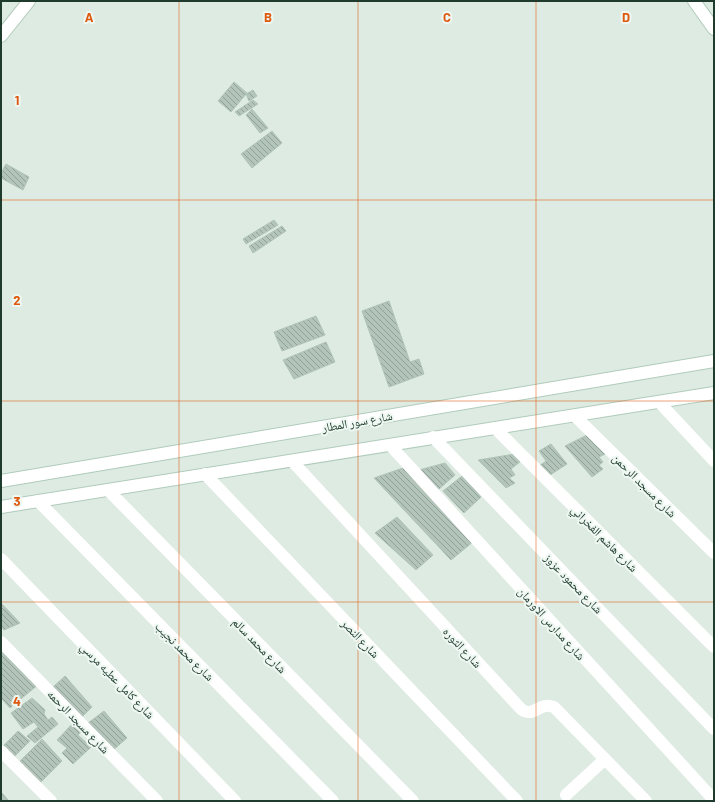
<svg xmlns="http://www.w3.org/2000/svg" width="715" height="802" viewBox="0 0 715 802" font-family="Barlow,'Noto Naskh Arabic',sans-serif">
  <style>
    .building { fill: url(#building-back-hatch); stroke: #b0c4b7 }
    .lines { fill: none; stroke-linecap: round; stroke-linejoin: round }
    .secondary-casing { stroke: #b0cbbb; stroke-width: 14 }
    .street { stroke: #fff; stroke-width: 12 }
    .secondary { stroke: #fff; stroke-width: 12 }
    .grid { fill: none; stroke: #de580e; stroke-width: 1; stroke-opacity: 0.55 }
    .labels { text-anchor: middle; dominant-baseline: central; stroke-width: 4; stroke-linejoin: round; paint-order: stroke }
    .street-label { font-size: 12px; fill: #1e3b2d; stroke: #eef7f1 }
    .grid-label { font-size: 13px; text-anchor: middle; font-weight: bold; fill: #de580e; stroke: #eef7f1; stroke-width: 4; stroke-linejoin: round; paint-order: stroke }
  </style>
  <defs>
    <pattern id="building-back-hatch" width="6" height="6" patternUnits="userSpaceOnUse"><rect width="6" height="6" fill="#b3c5ba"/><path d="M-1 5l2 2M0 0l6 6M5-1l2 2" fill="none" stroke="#91a198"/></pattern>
  </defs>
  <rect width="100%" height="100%" fill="#deebe2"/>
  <g class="building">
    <polygon points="234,82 247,93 231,112 218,101"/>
    <polygon points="253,90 257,96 249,101 246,94"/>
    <polygon points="253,100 258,104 239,116 235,112"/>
    <polygon points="252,109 268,128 260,133 246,115"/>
    <polygon points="272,131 282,143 252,168 241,154"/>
    <polygon points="6,164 29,177 23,190 1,178 1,173"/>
    <polygon points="274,220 278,225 246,244 243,239"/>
    <polygon points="282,226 286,231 253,253 249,246"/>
    <polygon points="389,301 410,362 419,359 424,374 389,387 362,311"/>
    <polygon points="316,316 325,335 282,351 274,332"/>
    <polygon points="326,342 335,362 294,379 283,360"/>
    <polygon points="589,434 605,454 599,457 603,462 599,465 603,469 592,477 565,446"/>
    <polygon points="551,444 567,464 547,477 539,466 546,461 539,451"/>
    <polygon points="515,454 521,461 511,469 515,475 509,478 515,483 506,488 478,460"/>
    <polygon points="445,463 455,475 438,490 419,470"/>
    <polygon points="403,468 474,541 451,560 374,478"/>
    <polygon points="462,476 481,497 464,513 443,491"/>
    <polygon points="397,517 433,555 416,570 375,533"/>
    <polygon points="1,603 20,623 4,630 1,626"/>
    <polygon points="1,646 39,684 10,708 1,698"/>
    <polygon points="65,676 92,707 80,719 52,688"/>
    <polygon points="32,698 45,710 44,714 48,720 52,717 58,724 35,743 27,736 38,727 34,722 23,729 11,713"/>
    <polygon points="104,711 127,738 112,751 88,723"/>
    <polygon points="75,721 84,729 78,735 91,747 73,764 62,753 67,748 57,740"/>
    <polygon points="18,731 30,741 13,758 2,747"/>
    <polygon points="42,739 62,761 39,784 18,763"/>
    <polygon points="1,792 9,801 1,801"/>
  </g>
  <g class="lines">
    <g class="secondary-casing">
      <g id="secondary">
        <polyline points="694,1 714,29"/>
        <polyline points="1,36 29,1"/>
        <polyline points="1,481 714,361"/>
        <polyline points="1,507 714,393"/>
      </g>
    </g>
    <g class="street">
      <polyline points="659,402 714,461"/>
      <polyline points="575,416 714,553"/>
      <polyline points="495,428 714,647"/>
      <polyline points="433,437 714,729"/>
      <polyline points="390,445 714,800"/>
      <path d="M292,461l229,248c13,10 18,-8 33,-2l92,94"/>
      <polyline points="205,474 517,801"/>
      <polyline points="108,490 413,801"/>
      <polyline points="38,501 333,801"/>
      <polyline points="1,559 235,801"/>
      <polyline points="1,642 157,801"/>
      <polyline points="1,751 51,801"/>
      <polyline points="566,795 605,759"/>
    </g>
    <use href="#secondary" class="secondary"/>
  </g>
  <path class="grid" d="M179,1v800M358,1v800M536,1v800M1,200h713M1,401h713M1,602h713"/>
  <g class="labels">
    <g class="street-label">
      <text transform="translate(357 421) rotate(-10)">شارع سور المطار</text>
      <text transform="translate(645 485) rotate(45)">شارع مسجد الرحمن</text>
      <text transform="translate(605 538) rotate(45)">شارع هاشم الفخراني</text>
      <text transform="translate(574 583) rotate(46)">شارع محمود عزوز</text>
      <text transform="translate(552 623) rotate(48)">شارع مدارس الاورمان</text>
      <text transform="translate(361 638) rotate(46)">شارع النصر</text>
      <text transform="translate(260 645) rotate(46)">شارع محمد سالم</text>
      <text transform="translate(463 647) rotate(47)">شارع الثوره</text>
      <text transform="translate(185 651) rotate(45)">شارع محمد نجيب</text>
      <text transform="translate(118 680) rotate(46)">شارع كامل عطيه مرسي</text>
      <text transform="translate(79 721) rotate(46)">شارع مسجد الرحمه</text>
    </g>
  </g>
  <g class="grid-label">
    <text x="89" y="22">A</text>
    <text x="268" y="22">B</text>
    <text x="447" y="22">C</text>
    <text x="626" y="22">D</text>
    <text x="17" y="105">1</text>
    <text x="17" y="305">2</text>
    <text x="17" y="506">3</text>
    <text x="17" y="706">4</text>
  </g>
  <rect width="715" height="802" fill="none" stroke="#1e3b2d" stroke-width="4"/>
</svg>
